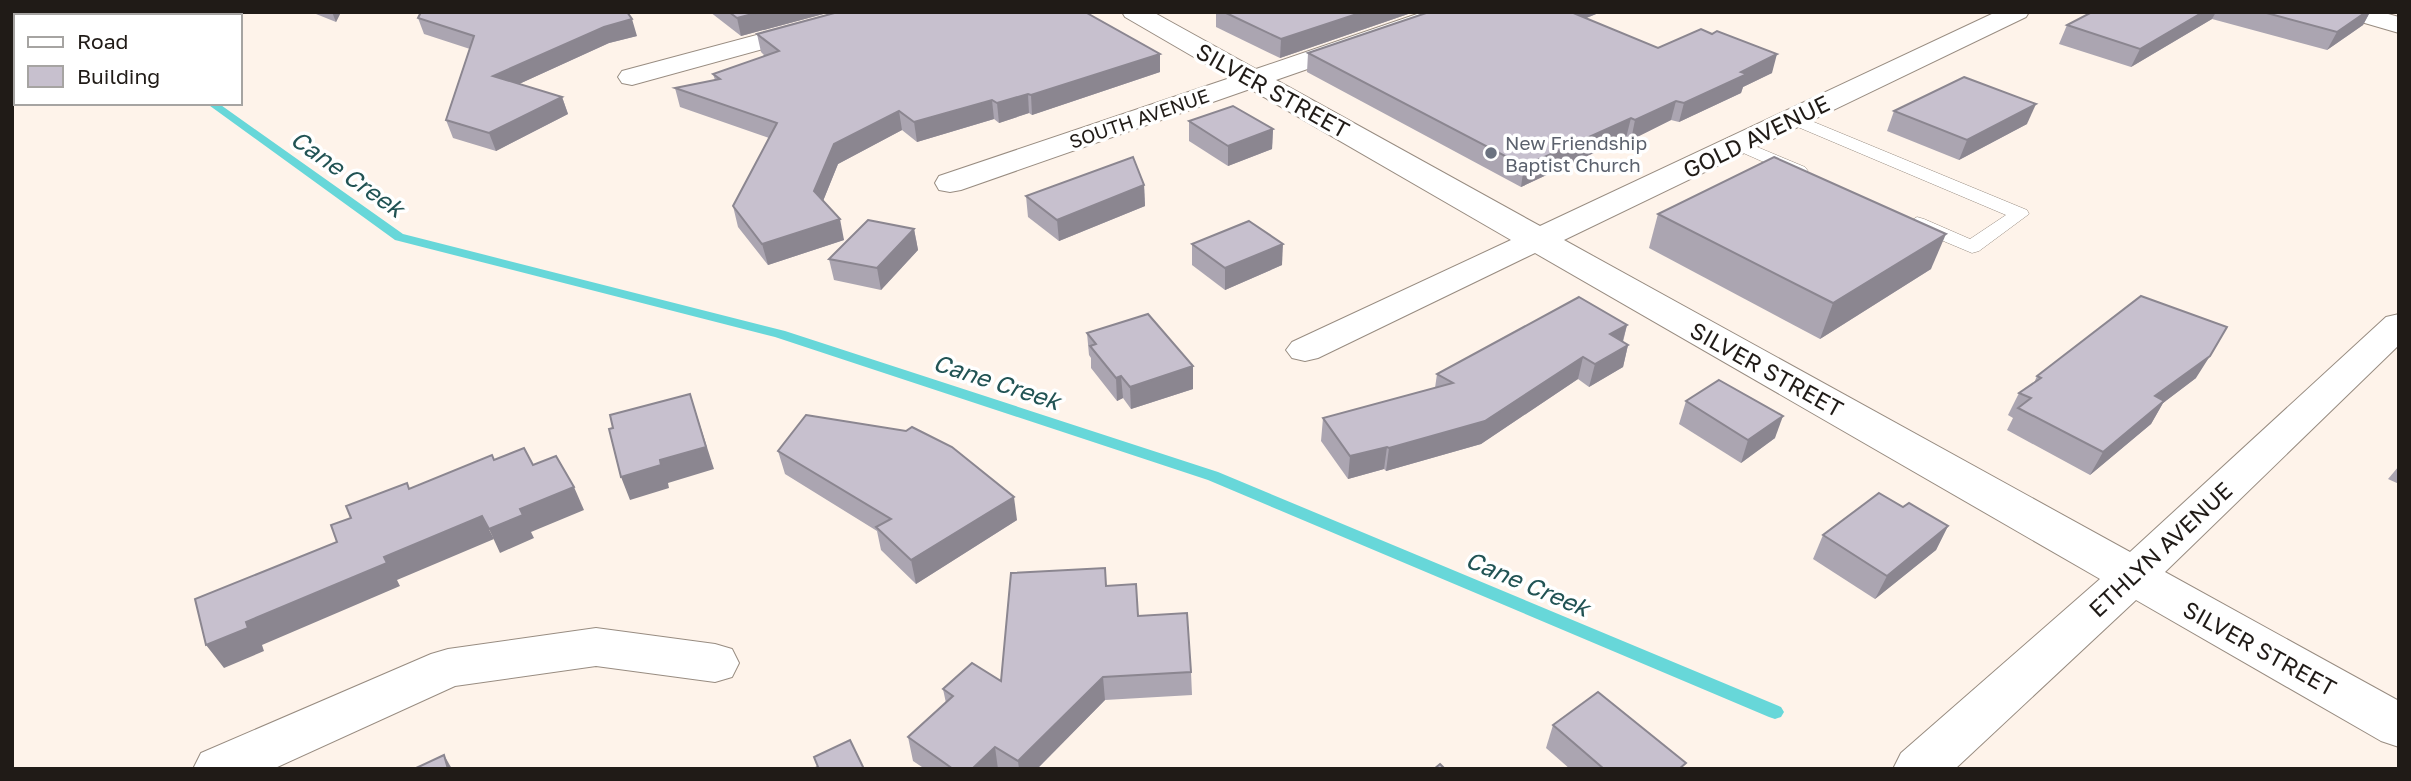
<svg xmlns="http://www.w3.org/2000/svg" width="2411" height="781" viewBox="0 0 2411 781" font-family="'Golos Text',sans-serif">
  <style>
    .lines { fill: none; stroke-linecap: round; stroke-linejoin: round }
    .stream { fill: #67d7d9; fill-rule: evenodd }
    .service-casing { stroke: #988c81; stroke-width: 1 }
    .minor-casing { stroke: #988c81; stroke-width: 2 }
    .service { fill: #fff; fill-rule: evenodd }
    .minor { fill: #fff; fill-rule: evenodd }
    .wall { fill: #aba5b1 }
    .shaded-wall { fill: #8b8690 }
    .building { fill: #c7c0ce; stroke: #8b8690; stroke-width: 2 }
    .worship-dot { fill: #6b7280; stroke: #fff; stroke-width: 2.5 }
    .labels { text-anchor: middle; dominant-baseline: central; stroke-width: 7; stroke-linejoin: round; paint-order: stroke }
    .far-street-label { font-size: 19px; fill: #201b17; stroke: #fff }
    .far-worship-label { font-size: 19px; fill: #5b616d; stroke: #fff; text-anchor: start }
    .street-label { font-size: 23px; fill: #201b17; stroke: #fff }
    .water-label { font-size: 24px; font-style: italic; fill: #215354; stroke: #fff }
  </style>
  <rect width="100%" height="100%" fill="#fef3ea"/>
  <g class="lines">
    <g class="stream">
      <rect x="59" y="12" width="9" height="4"/>
      <polygon points="206,103 218,103 403,234 785,331 1218,472 1781,707 1784,712 1781,717 1775,719 1769,717 1208,480 775,337 395,240"/>
    </g>
    <g class="service-casing">
      <g id="service">
        <polygon points="1792,113 2027,210 2029,214 1979,251 1972,253 1910,227 1907,223 1917,217 1924,219 1970,239 2006,215 1786,122 1784,118"/>
        <polygon points="1738,139 1805,167 1808,171 1799,176 1793,175 1732,148 1729,144 1732,140"/>
      </g>
    </g>
    <g class="minor-casing">
      <g id="minor">
        <polygon points="842,12 883,12 880,17 632,85 622,83 618,77 622,71"/>
        <polygon points="1122,12 1153,12 1256,69 1423,12 1460,12 1457,17 1276,80 1540,226 1996,12 2029,12 2026,17 1564,240 2130,552 2386,317 2399,314 2399,345 2165,572 2399,701 2399,747 2381,741 2136,600 1955,769 1893,769 1901,753 2100,579 1535,253 1318,358 1305,361 1292,358 1286,350 1292,342 1511,240 1250,89 961,190 950,192 939,190 935,183 939,176 1230,78 1125,17"/>
        <polygon points="2341,12 2381,12 2399,17 2399,33 2344,17"/>
        <polygon points="596,628 715,644 732,649 739,663 732,677 715,682 596,666 455,686 273,769 193,769 201,753 431,654 448,649"/>
      </g>
    </g>
    <use href="#service" class="service"/>
    <use href="#minor" class="minor"/>
  </g>
  <g class="wall">
    <polygon points="311,12 341,12 336,22"/>
    <polygon points="710,12 831,12 741,36"/>
    <polygon points="1216,12 1414,12 1280,58 1216,27"/>
    <polygon points="1601,12 1586,18 1658,48 1772,73 1743,87 1741,93 1679,122 1671,120 1631,140 1626,138 1521,187 1307,72 1308,53"/>
    <polygon points="2092,12 2370,12 2363,25 2327,50 2212,19 2131,67 2059,44 2067,25"/>
    <polygon points="418,18 637,36 609,43 519,84 562,97 568,114 496,151 453,138 446,120 470,49 424,34"/>
    <polygon points="757,34 1160,72 1032,115 1029,113 999,123 994,119 917,142 902,130 838,164 823,201 844,240 768,265 738,227 733,206 769,138 680,107 675,88 715,80 713,74 765,56 761,52"/>
    <polygon points="1894,111 2027,124 1959,160 1887,131"/>
    <polygon points="1189,121 1273,129 1272,149 1228,166 1189,141"/>
    <polygon points="1144,185 1145,206 1059,241 1028,217 1026,196"/>
    <polygon points="1658,214 1931,269 1820,339 1649,248"/>
    <polygon points="914,229 918,250 881,290 834,280 829,259"/>
    <polygon points="1192,244 1282,265 1225,290 1192,265"/>
    <polygon points="1627,325 1623,342 1628,345 1623,367 1589,387 1578,379 1481,444 1386,471 1384,469 1348,479 1321,441 1323,418 1435,388 1437,374"/>
    <polygon points="1087,333 1193,389 1131,409 1123,398 1117,401 1091,368 1091,358 1089,355"/>
    <polygon points="2037,376 2196,378 2163,403 2151,424 2090,475 2007,430 2013,418 2008,415 2019,393 2034,383"/>
    <polygon points="1686,401 1775,438 1741,463 1679,424"/>
    <polygon points="778,451 1017,520 916,584 881,550 877,531 785,474"/>
    <polygon points="2399,466 2399,484 2388,479"/>
    <polygon points="1948,526 1936,550 1875,599 1813,559 1823,535"/>
    <polygon points="1107,586 1138,616 1191,672 1192,695 1105,700 1037,769 925,769 913,761 908,737 946,703 943,689 1001,681"/>
    <polygon points="1553,725 1684,769 1570,769 1546,748"/>
  </g>
  <g class="shaded-wall">
    <polygon points="332,12 341,12 336,22"/>
    <polygon points="760,12 831,12 741,36 737,18"/>
    <polygon points="1363,12 1414,12 1280,58 1281,39"/>
    <polygon points="1564,12 1601,12 1562,28"/>
    <polygon points="2203,12 2216,12 2212,19 2131,67 2140,49"/>
    <polygon points="2366,12 2370,12 2363,25 2327,50 2337,32"/>
    <polygon points="632,19 637,36 609,43 499,93 493,76 604,27"/>
    <polygon points="1160,54 1160,72 1032,115 1031,95"/>
    <polygon points="1777,54 1772,73 1743,87 1741,93 1679,122 1684,103 1741,72"/>
    <polygon points="1028,94 1029,113 999,123 997,103"/>
    <polygon points="562,97 568,114 496,151 489,133"/>
    <polygon points="992,100 994,119 917,142 914,122"/>
    <polygon points="1676,101 1671,120 1631,140 1635,120"/>
    <polygon points="2036,104 2027,124 1959,160 1967,140"/>
    <polygon points="899,111 902,130 838,164 819,211 814,191 834,144"/>
    <polygon points="1631,118 1626,138 1521,187 1524,166"/>
    <polygon points="1273,129 1272,149 1228,166 1228,146"/>
    <polygon points="1144,185 1145,206 1059,241 1057,220"/>
    <polygon points="840,219 844,240 768,265 762,244"/>
    <polygon points="914,229 918,250 881,290 877,268"/>
    <polygon points="1946,234 1931,269 1820,339 1833,303"/>
    <polygon points="1283,244 1282,265 1225,290 1225,268"/>
    <polygon points="1627,325 1621,347 1610,334"/>
    <polygon points="1628,345 1623,367 1589,387 1595,364"/>
    <polygon points="2210,356 2196,378 2163,403 2151,424 2090,475 2103,452 2155,396"/>
    <polygon points="1583,357 1578,379 1481,444 1386,471 1389,448"/>
    <polygon points="1193,366 1193,389 1131,409 1130,387"/>
    <polygon points="1121,376 1123,398 1117,401 1116,378"/>
    <polygon points="690,394 714,469 668,483 669,488 630,500 621,477 660,460"/>
    <polygon points="1783,416 1775,438 1741,463 1748,440"/>
    <polygon points="1387,447 1384,469 1348,479 1350,456"/>
    <polygon points="574,487 584,510 531,532 534,538 500,553 489,529 520,509"/>
    <polygon points="1014,497 1017,520 916,584 911,560"/>
    <polygon points="482,516 494,539 397,580 400,586 262,645 264,651 224,668 206,645 246,622 384,557"/>
    <polygon points="1948,526 1936,550 1875,599 1887,576"/>
    <polygon points="1103,677 1105,700 1037,769 1019,769 1018,761"/>
    <polygon points="995,747 998,769 972,769"/>
    <polygon points="444,755 452,769 448,769"/>
  </g>
  <g class="building">
    <polygon points="421,12 627,12 632,19 604,27 493,76 562,97 489,133 446,120 474,36 418,18"/>
    <polygon points="729,12 760,12 737,18"/>
    <polygon points="838,12 1085,12 1160,54 1031,95 1028,94 997,103 992,100 914,122 899,111 834,144 814,191 840,219 762,244 733,206 777,123 675,88 720,79 713,74 779,51 757,34"/>
    <polygon points="1224,12 1363,12 1281,39"/>
    <polygon points="1429,12 1571,12 1658,48 1701,29 1712,34 1717,31 1777,54 1741,72 1747,74 1684,103 1676,101 1635,120 1631,118 1524,166 1308,53"/>
    <polygon points="2092,12 2203,12 2140,49 2067,25"/>
    <polygon points="2263,12 2366,12 2337,32"/>
    <polygon points="1964,77 2036,104 1967,140 1894,111"/>
    <polygon points="1233,106 1273,129 1228,146 1189,121"/>
    <polygon points="1133,157 1144,185 1057,220 1026,196"/>
    <polygon points="1774,157 1946,234 1833,303 1658,214"/>
    <polygon points="868,220 914,229 877,268 829,259"/>
    <polygon points="1249,221 1283,244 1225,268 1192,244"/>
    <polygon points="2141,296 2227,327 2210,356 2155,396 2164,401 2103,452 2018,408 2031,398 2019,393 2041,378 2037,376"/>
    <polygon points="1579,297 1627,325 1610,334 1628,345 1595,364 1583,357 1485,421 1389,448 1387,447 1350,456 1323,418 1453,383 1437,374"/>
    <polygon points="1148,314 1193,366 1130,387 1121,376 1116,378 1090,346 1096,344 1087,333"/>
    <polygon points="1719,380 1783,416 1748,440 1686,401"/>
    <polygon points="690,394 706,447 660,460 661,465 621,477 609,429 613,428 610,415"/>
    <polygon points="806,415 906,431 912,427 952,447 1014,497 911,560 876,527 891,519 778,451"/>
    <polygon points="524,448 533,465 556,456 574,487 520,509 523,515 489,529 482,516 384,557 387,563 246,622 248,628 206,645 195,599 337,542 331,525 351,518 346,506 407,483 409,489 492,455 494,460"/>
    <polygon points="1879,493 1903,507 1909,503 1948,526 1887,576 1823,535"/>
    <polygon points="1105,568 1106,586 1136,584 1138,616 1187,613 1191,672 1103,677 1018,761 995,747 972,769 953,769 908,737 953,696 943,689 972,663 1001,681 1011,573"/>
    <polygon points="1598,692 1686,763 1679,769 1604,769 1553,725"/>
    <polygon points="850,740 864,769 813,769 818,767 814,757"/>
    <polygon points="444,755 448,769 414,769"/>
    <polygon points="1440,764 1445,769 1434,769"/>
  </g>
  <circle class="worship-dot" cx="1491" cy="153" r="7"/>
  <g class="labels">
    <g class="far-street-label">
      <text transform="translate(1139 118) rotate(-19)">SOUTH AVENUE</text>
    </g>
    <g class="far-worship-label">
      <text x="1505" y="142">New Friendship<tspan x="1505" dy="22">Baptist Church</tspan></text>
    </g>
    <g class="street-label">
      <text transform="translate(1273 90) rotate(29)">SILVER STREET</text>
      <text transform="translate(1756 136) rotate(-26)">GOLD AVENUE</text>
      <text transform="translate(1767 369) rotate(29)">SILVER STREET</text>
      <text transform="translate(2160 549) rotate(-43)">ETHLYN AVENUE</text>
      <text transform="translate(2260 648) rotate(29)">SILVER STREET</text>
    </g>
    <g class="water-label">
      <text transform="translate(348 173) rotate(35)">Cane Creek</text>
      <text transform="translate(997 381) rotate(18)">Cane Creek</text>
      <text transform="translate(1528 583) rotate(23)">Cane Creek</text>
    </g>
  </g>
  <rect width="2411" height="781" fill="none" stroke="#201b17" stroke-width="28"/>
  <rect x="14" y="14" width="228" height="91" fill="#ffffff" stroke="#a6a4a2" stroke-width="2"/>
  <rect x="28" y="37" width="35" height="10" fill="#ffffff" stroke="#a6a4a2" stroke-width="2"/>
  <text x="77" y="49" font-size="21" fill="#201b17">Road</text>
  <rect x="28" y="66" width="35" height="21" fill="#c7c0ce" stroke="#a6a4a2" stroke-width="2"/>
  <text x="77" y="84" font-size="21" fill="#201b17">Building</text>
</svg>
